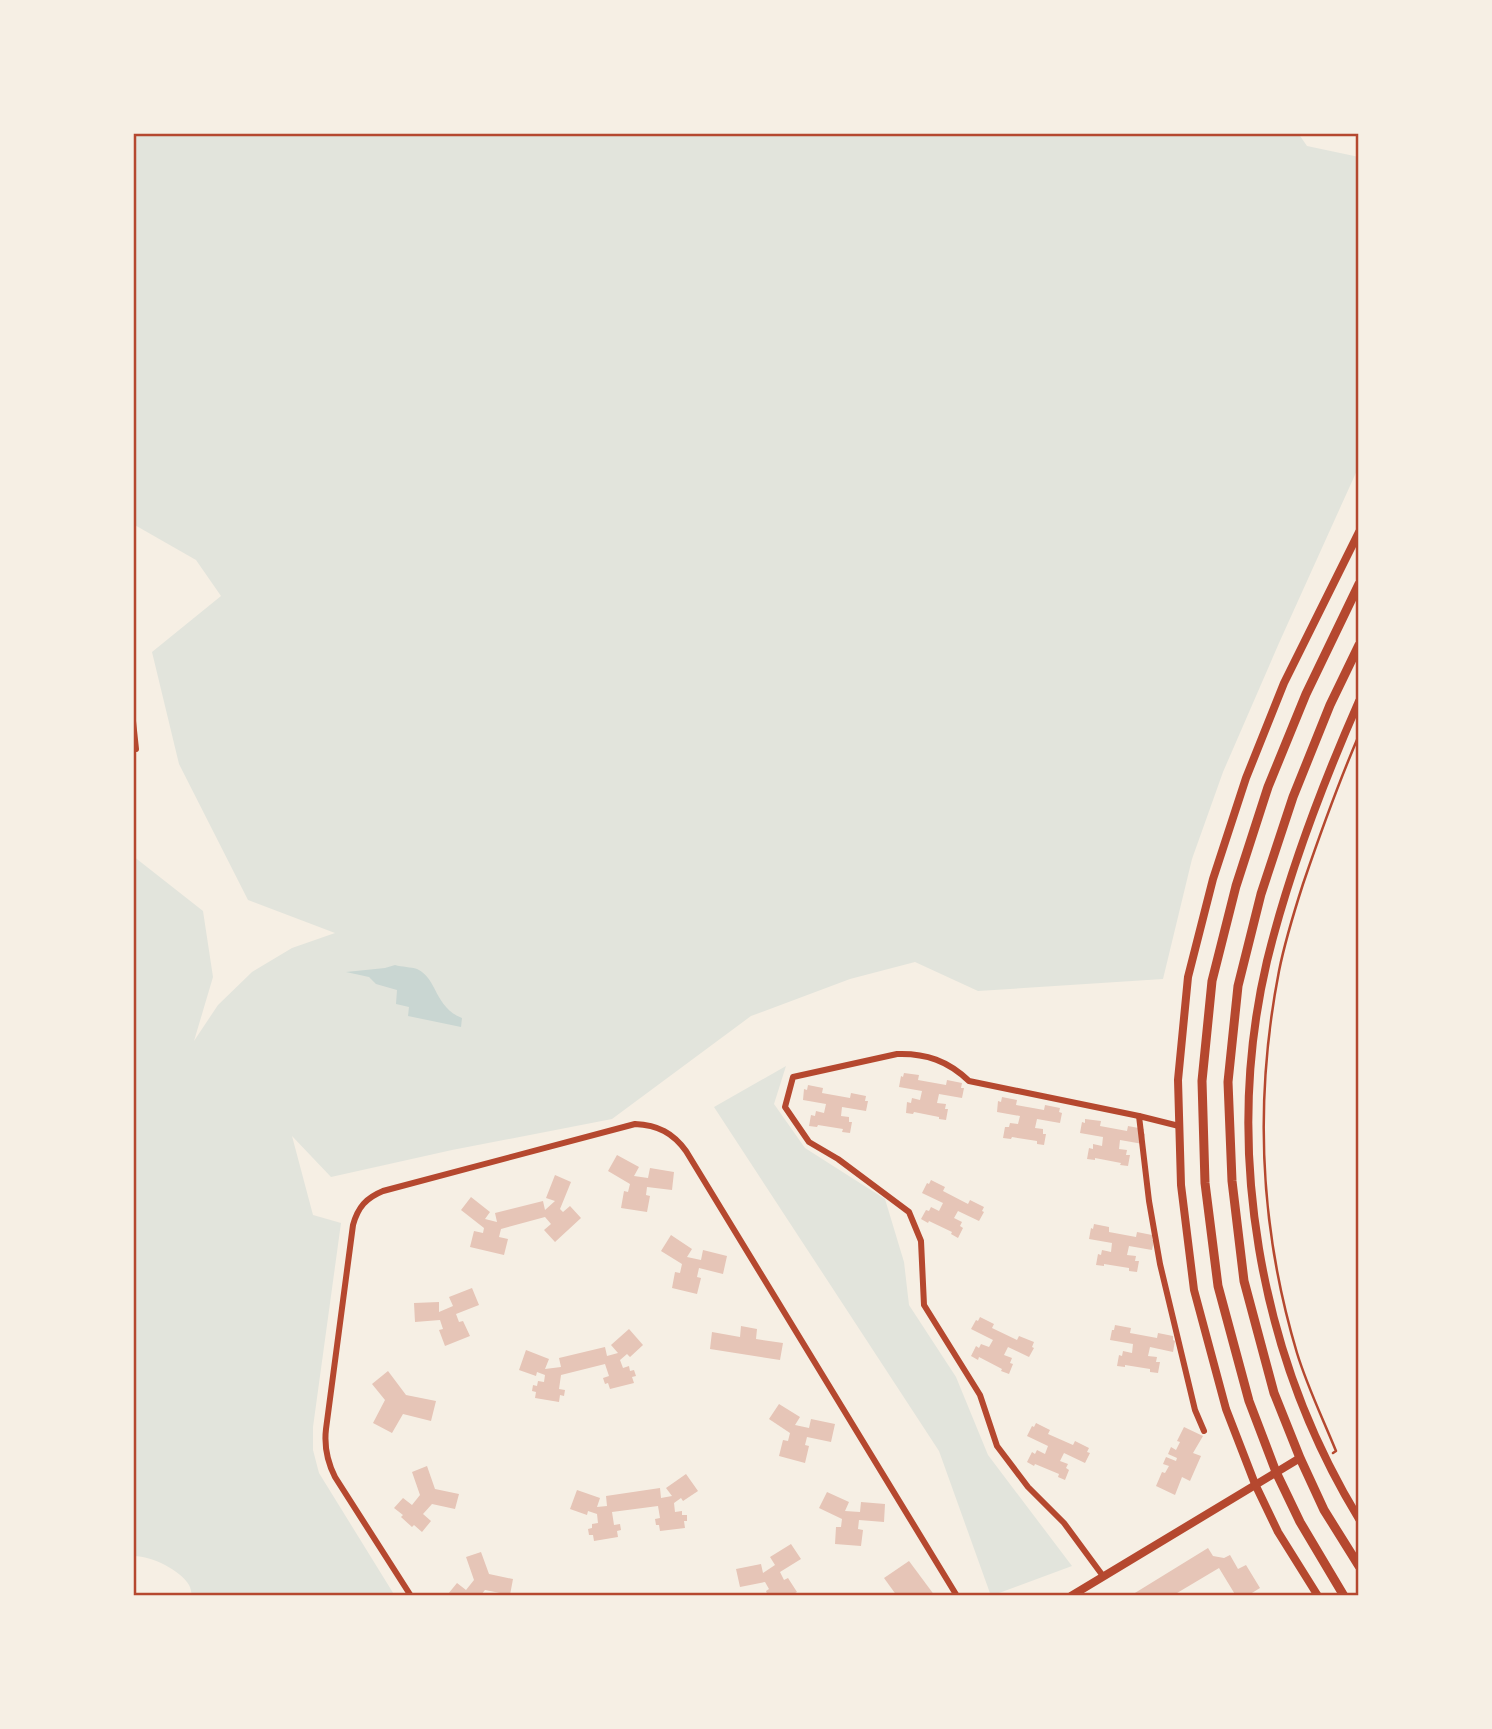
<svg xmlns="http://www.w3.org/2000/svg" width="1492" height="1729" viewBox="0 0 1492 1729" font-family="'Exo 2',sans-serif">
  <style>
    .green { fill: #e2e4dc }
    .water { fill: #c9d6d2 }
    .building { fill: #e6c5b7 }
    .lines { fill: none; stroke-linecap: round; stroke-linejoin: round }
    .path { stroke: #b5482f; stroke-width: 2.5 }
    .minor { stroke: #b5482f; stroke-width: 6 }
    .secondary { stroke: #b5482f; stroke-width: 8 }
    .primary { stroke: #b5482f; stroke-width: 9 }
    .neatline { fill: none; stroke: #b5482f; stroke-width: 2.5 }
  </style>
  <rect width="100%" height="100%" fill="#f6efe4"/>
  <g class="green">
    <path d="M133,133h1165l9,13 52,11v309l-80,177 -56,129 -31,87 -29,120 -185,12 -63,-29 -65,17 -99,37 -139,103 -160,31 -121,27 -39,-41 21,79 28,8 -28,204v23l6,23 76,123h-203c-1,-4 -1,-8 -3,-11 -8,-15 -40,-30 -56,-29v-700l70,55 10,66 -19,64 24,-36 34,-33 40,-24 43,-15 -87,-33 -69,-136 -27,-112 69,-56 -25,-36 -63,-36z"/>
    <polygon points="786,1066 774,1104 805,1148 885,1199 904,1262 909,1305 956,1377 988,1455 1072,1566 991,1596 939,1451 714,1107"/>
  </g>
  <path class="water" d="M395,965c7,2 16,2 22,4 21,10 17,38 45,49l-1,9 -53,-11 1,-9 -13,-3 1,-14 -21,-6 -7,-7 -23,-5 39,-4z"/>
  <g class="building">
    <polygon points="904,1073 919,1075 918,1080 946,1085 947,1080 962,1083 961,1088 964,1088 962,1098 939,1094 937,1103 946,1104 945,1109 948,1109 946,1120 939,1119 939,1117 914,1112 913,1114 906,1113 907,1102 911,1103 912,1098 920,1100 922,1091 899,1087 901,1076 903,1077"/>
    <polygon points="808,1085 823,1088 822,1093 850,1098 851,1093 866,1096 865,1101 868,1101 866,1111 842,1107 841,1116 849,1117 849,1122 852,1122 850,1133 842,1132 843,1129 818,1125 817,1127 809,1126 811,1115 815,1116 816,1111 824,1113 826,1104 803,1100 804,1089 807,1090"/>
    <polygon points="1002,1097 1017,1100 1016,1105 1044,1110 1045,1105 1060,1108 1059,1112 1062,1113 1060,1123 1037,1119 1035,1128 1043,1129 1043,1134 1046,1134 1044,1145 1037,1144 1037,1141 1012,1137 1011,1139 1003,1138 1005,1127 1009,1127 1010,1123 1018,1124 1020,1116 997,1112 998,1101 1001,1102"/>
    <polygon points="1085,1119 1101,1121 1100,1126 1127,1131 1128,1126 1144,1129 1143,1133 1145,1134 1143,1144 1120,1140 1119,1149 1127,1150 1126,1155 1130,1155 1128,1166 1120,1165 1121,1163 1095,1158 1095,1160 1087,1159 1089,1148 1093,1149 1093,1144 1102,1146 1103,1137 1080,1133 1082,1122 1085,1123"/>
    <polygon points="617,1155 639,1167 634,1176 648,1178 650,1168 674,1172 672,1190 647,1187 646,1195 650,1196 647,1212 621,1208 624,1191 628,1192 630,1184 608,1171"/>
    <polygon points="555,1175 571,1182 560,1209 563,1212 570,1206 581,1218 555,1242 544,1230 551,1224 545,1217 501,1229 499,1237 508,1239 504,1255 470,1247 474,1231 483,1233 484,1228 461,1210 471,1197 490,1212 485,1219 497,1222 495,1213 543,1201 545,1210 555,1201 546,1198"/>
    <polygon points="931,1180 945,1187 943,1191 968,1204 970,1200 984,1207 982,1211 984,1212 979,1221 958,1211 954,1218 962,1222 960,1226 963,1228 958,1238 951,1234 952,1232 929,1221 928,1223 921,1219 926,1210 929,1211 931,1207 939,1211 943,1203 922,1193 927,1183 929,1184"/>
    <polygon points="1094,1224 1109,1227 1109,1232 1136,1237 1137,1232 1152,1235 1152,1240 1154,1240 1152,1250 1129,1246 1127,1255 1136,1256 1135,1261 1139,1261 1137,1272 1129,1271 1129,1268 1104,1264 1104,1266 1096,1265 1098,1254 1101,1255 1102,1250 1111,1252 1112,1243 1089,1239 1091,1228 1093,1229"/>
    <polygon points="671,1235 692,1249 687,1257 701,1260 703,1250 727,1256 723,1274 699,1268 697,1277 701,1278 697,1294 672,1288 675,1272 680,1273 682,1264 661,1251"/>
    <polygon points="472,1288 479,1305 456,1314 459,1322 463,1321 470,1336 445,1346 439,1330 443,1329 440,1320 415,1322 414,1303 439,1302 439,1312 453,1306 449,1297"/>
    <polygon points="980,1317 994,1324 992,1328 1017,1340 1019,1336 1034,1342 1032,1347 1034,1348 1029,1357 1008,1347 1004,1355 1012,1358 1010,1363 1013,1364 1009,1374 1001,1371 1002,1369 979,1357 978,1360 971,1356 976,1346 979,1348 981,1344 989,1347 993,1340 971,1329 976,1320 978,1321"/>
    <polygon points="1115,1325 1131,1328 1130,1333 1157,1338 1158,1333 1173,1336 1173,1340 1175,1341 1173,1352 1150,1347 1148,1356 1157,1357 1156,1362 1160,1362 1158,1373 1150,1372 1150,1369 1125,1365 1125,1367 1117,1366 1119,1355 1122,1356 1123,1351 1132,1353 1133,1344 1110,1340 1112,1330 1114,1330"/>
    <polygon points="741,1326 757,1329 756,1339 783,1343 780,1360 710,1349 712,1332 740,1337"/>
    <polygon points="629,1329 643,1345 630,1357 627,1354 620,1360 623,1368 629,1366 630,1371 634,1370 636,1376 632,1377 634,1383 610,1389 608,1383 605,1384 603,1378 609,1376 605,1364 561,1375 559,1389 565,1390 564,1396 560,1395 559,1402 535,1398 536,1392 532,1391 533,1385 537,1386 538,1381 544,1382 545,1375 537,1372 536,1376 519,1370 526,1350 549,1359 545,1369 561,1367 559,1358 605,1347 607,1356 618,1353 611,1345"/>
    <polygon points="388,1371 406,1395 436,1401 431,1421 403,1414 392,1433 373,1423 385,1400 372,1384"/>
    <polygon points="779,1404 800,1417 795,1425 809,1428 811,1419 835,1424 831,1442 807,1437 805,1445 809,1446 805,1463 779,1456 783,1440 788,1441 790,1433 769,1419"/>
    <polygon points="1036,1423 1050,1430 1048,1434 1073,1445 1075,1441 1089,1448 1087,1452 1090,1453 1085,1463 1064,1453 1060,1461 1068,1464 1066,1468 1069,1470 1065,1480 1058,1477 1059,1474 1035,1464 1034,1466 1027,1462 1032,1452 1035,1454 1037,1450 1045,1454 1048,1446 1027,1436 1032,1426 1034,1427"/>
    <polygon points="1184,1427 1203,1436 1193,1453 1201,1456 1190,1481 1182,1477 1175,1495 1156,1486 1162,1472 1165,1473 1169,1466 1163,1464 1166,1457 1176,1461 1177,1458 1168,1454 1171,1447 1176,1450 1180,1442 1177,1441"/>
    <polygon points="427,1466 435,1489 459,1494 455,1509 432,1504 423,1514 431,1521 422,1532 414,1525 412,1527 401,1517 403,1515 394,1508 403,1498 412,1505 420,1495 412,1472"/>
    <polygon points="686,1474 698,1491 683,1501 681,1498 674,1503 675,1512 682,1511 682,1515 687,1515 687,1521 684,1521 685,1528 660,1531 659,1525 656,1525 655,1519 660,1518 658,1506 612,1512 614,1525 620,1524 621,1530 617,1531 618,1537 594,1541 593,1535 589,1535 588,1529 592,1528 592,1524 598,1523 597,1514 588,1511 587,1515 570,1509 577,1490 600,1498 597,1507 607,1506 606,1496 660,1488 661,1498 672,1496 666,1488"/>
    <polygon points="827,1492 849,1502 845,1511 860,1512 861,1502 885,1504 884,1522 859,1520 858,1529 863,1530 861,1546 835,1544 836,1527 841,1527 842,1519 819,1508"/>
    <polygon points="791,1544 801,1559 780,1572 784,1580 788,1578 797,1592 790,1596 768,1596 766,1591 769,1589 765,1582 740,1587 736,1569 761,1564 763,1573 775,1565 770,1557"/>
    <polygon points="1208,1548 1213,1556 1224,1558 1230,1555 1238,1569 1246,1565 1260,1588 1247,1596 1236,1596 1219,1568 1172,1596 1130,1596"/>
    <polygon points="481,1552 489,1574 513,1579 510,1595 485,1590 480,1596 451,1596 448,1594 457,1583 466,1590 474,1580 466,1557"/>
    <polygon points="909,1561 935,1596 897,1596 884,1578"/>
  </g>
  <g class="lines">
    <path class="path" d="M1333,1453l3,-2c-13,-32 -29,-65 -39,-98 -38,-127 -43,-253 -18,-382 6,-30 15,-59 24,-87 17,-50 35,-100 56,-149"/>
    <g class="minor">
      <polyline points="133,721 136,749"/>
      <polyline points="1139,1116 1149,1201 1160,1264 1195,1410 1204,1431"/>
      <path d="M1103,1576l-39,-53 -36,-36 -31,-41 -17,-51 -56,-90 -3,-64 -12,-29 -71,-53 -29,-17 -24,-35 8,-30 104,-23c29,-1 51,7 72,27l170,35 40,10"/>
      <path d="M411,1596l-76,-119c-8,-16 -11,-31 -9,-48l27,-204c5,-18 13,-27 30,-34l252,-67c23,1 38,9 51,27l271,445"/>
    </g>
    <g class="secondary">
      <path d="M1359,701c-37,84 -70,170 -92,260 -44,187 -8,394 92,558"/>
      <polyline points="1071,1596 1300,1458"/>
      <polyline points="1318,1596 1278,1532 1255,1484 1226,1409 1194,1290 1181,1185 1178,1080 1188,977 1213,879 1246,778 1284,683 1359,532"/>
    </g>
    <g class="primary">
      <polyline points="1359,645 1330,705 1293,797 1261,894 1238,986 1228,1082 1232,1181 1244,1281 1274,1393 1300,1458 1324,1510 1359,1566"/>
      <polyline points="1344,1596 1300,1522 1276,1472 1249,1401 1218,1286 1205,1183 1202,1081 1212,981 1236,886 1268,787 1306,694 1359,584"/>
    </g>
  </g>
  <rect width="1492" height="1729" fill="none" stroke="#f6efe4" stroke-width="270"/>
  <rect x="135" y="135" width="1222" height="1459" class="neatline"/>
</svg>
